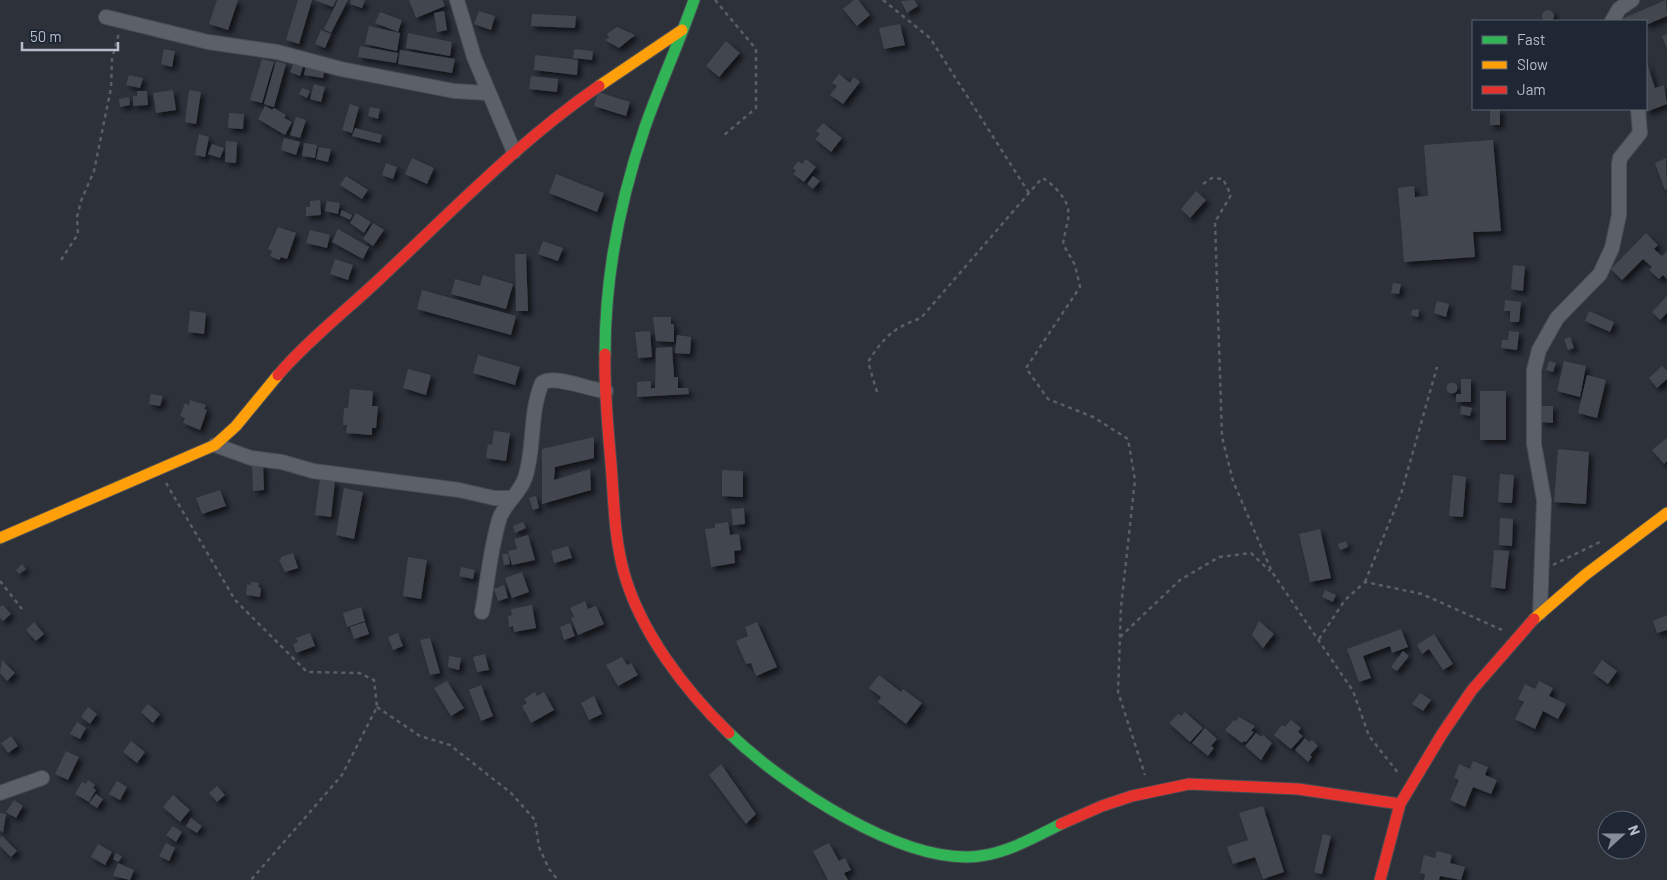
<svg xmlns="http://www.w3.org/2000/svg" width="1667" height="880" viewBox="0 0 1667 880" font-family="Barlow,sans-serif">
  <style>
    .building { fill: #43474f; filter: url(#shadow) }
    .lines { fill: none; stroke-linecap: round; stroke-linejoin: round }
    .street-casing { stroke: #484c53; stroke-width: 16 }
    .fast-casing { stroke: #484c53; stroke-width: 13 }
    .slow-casing { stroke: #484c53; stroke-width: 13 }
    .jam-casing { stroke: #484c53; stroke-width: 13 }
    .path { stroke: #595f65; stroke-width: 2.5; stroke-dasharray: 4 4; stroke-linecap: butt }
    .street { stroke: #5c6068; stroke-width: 14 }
    .fast { stroke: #30b455; stroke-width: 11 }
    .slow { stroke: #ff9f0a; stroke-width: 11 }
    .jam { stroke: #e5322d; stroke-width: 11 }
  </style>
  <defs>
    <filter id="shadow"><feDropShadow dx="4" dy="4" stdDeviation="2.5" flood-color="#0009"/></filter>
  </defs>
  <rect width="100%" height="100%" fill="#2c313a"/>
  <g class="building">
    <polygon points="217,0 238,0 228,30 209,24"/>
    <polygon points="298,0 312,0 299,44 286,40"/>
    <polygon points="314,0 336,0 333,7"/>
    <polygon points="338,0 348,0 331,33 324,29"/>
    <polygon points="351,0 365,0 362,8 350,4"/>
    <polygon points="409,0 442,0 445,6 416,18"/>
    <polygon points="854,0 858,0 870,15 857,26 843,9"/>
    <polygon points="914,0 918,6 907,13 901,1"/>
    <polygon points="1666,0 1667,16 1646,25 1646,21 1620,21 1619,20"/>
    <circle cx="1548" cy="16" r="6"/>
    <polygon points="444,11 447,30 437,32 434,13"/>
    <polygon points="479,11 495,16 491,30 474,24"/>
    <polygon points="380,12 402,20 398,32 375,23"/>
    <polygon points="532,14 576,16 575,28 531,26"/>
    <polygon points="900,24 905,45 884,49 879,28"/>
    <polygon points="369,26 400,33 397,51 365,44"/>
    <polygon points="617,27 635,35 619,48 605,40 609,38 607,34"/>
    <polygon points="321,30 331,34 325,48 315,44"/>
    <polygon points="408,33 452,42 450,56 406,48"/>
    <polygon points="1667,34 1667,49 1662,36"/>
    <polygon points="726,41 740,53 719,77 706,66"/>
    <polygon points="360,46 398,53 396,63 358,57"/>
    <polygon points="164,49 175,51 172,67 161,64"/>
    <polygon points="574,49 593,51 592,60 573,58"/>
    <polygon points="400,50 455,59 452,73 398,64"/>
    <polygon points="535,55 578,60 577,75 534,70"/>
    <polygon points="262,59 274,62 262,103 250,100"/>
    <polygon points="296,59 304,63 300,76 290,72"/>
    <polygon points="1646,60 1655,88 1664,85 1667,104 1646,112"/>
    <polygon points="276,61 286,64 274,107 264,104"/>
    <polygon points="306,65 325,68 323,78 304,75"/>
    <polygon points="839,74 850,83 854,77 860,82 843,104 830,95 837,86 832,83"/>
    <polygon points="129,75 143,78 140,88 126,85"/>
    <polygon points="531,76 558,79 557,92 529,89"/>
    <polygon points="314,84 325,87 321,102 310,99"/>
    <polygon points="302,88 310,91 307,98 299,94"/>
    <polygon points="173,90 176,110 156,113 153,93"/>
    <polygon points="189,90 201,92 196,124 185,122"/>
    <polygon points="137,91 147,91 148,105 133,106 133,96 137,96"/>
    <polygon points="598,92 630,102 626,116 594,106"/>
    <polygon points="129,97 130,105 120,107 119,99"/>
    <polygon points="350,104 359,107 352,133 342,130"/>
    <polygon points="265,106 272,110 274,108 286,115 284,118 292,122 285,135 258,119"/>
    <polygon points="370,107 380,109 378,119 368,116"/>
    <rect x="1490" y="109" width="10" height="16"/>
    <polygon points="229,113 244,114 243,129 228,128"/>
    <polygon points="296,117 306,120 300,138 290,135"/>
    <polygon points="823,123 842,138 831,152 815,139 820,134 816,131"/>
    <polygon points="355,128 382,135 380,143 352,136"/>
    <polygon points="199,134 209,137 205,157 195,155"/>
    <polygon points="284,138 300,142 296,155 281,150"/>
    <polygon points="1493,140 1501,231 1473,232 1475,257 1404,262 1398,188 1414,186 1415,197 1428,196 1424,145"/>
    <polygon points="226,141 237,142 236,163 225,162"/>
    <polygon points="304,143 317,145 315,158 302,156"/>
    <polygon points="212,144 224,148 220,158 208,154"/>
    <polygon points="319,147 331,149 328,162 316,159"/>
    <polygon points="412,158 434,168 427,184 405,174"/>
    <polygon points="1666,158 1667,189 1665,190 1655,163"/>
    <polygon points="806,159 816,167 804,182 793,174 796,171 793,168 798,161 802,164"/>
    <polygon points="386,163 397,167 393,179 382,175"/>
    <polygon points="556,174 604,193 597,212 549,193"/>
    <polygon points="346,176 368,190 362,199 340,185"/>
    <polygon points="813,176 820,181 813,189 807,184"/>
    <polygon points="1196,191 1206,200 1190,218 1181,209"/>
    <polygon points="320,200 321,215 306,216 306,207 310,207 310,201"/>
    <polygon points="327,201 340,203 338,214 325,211"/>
    <polygon points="342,210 352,215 350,220 340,215"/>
    <polygon points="356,213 371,222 364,233 350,223"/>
    <polygon points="373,223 384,230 373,246 363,239"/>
    <polygon points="278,227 296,233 287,259 281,257 279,260 270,256 272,251 268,249"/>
    <polygon points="338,229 369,247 363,259 332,242"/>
    <polygon points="310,230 330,235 327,248 306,243"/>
    <polygon points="1646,233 1658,245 1654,249 1662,256 1667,251 1667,279 1663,275 1659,279 1649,270 1652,267 1643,259 1622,280 1611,269"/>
    <polygon points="543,241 563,248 558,261 538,254"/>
    <polygon points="515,254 526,254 528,311 516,311"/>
    <polygon points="335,259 353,265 348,280 330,274"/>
    <polygon points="1513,265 1525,266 1523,291 1511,289"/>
    <polygon points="483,275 513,284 506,309 451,294 455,279 480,286"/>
    <polygon points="1393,283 1401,284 1399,294 1391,293"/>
    <polygon points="422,290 516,316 511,335 417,309"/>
    <polygon points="1667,296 1667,313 1660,320 1652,312"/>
    <polygon points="1505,300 1521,302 1519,322 1510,322 1510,311 1504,311"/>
    <polygon points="1437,301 1449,304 1446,317 1434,313"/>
    <polygon points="1419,309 1418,317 1411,315 1412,310"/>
    <polygon points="190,311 206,313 204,334 188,332"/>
    <polygon points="1589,311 1614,322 1610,332 1585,321"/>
    <polygon points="653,317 671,317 671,324 674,324 674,342 656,341"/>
    <polygon points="650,331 652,357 638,358 635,332"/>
    <polygon points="1509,331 1519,332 1517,350 1501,348 1502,340 1508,340"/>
    <polygon points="677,335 691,337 690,354 675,353"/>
    <polygon points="1570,337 1574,348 1568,350 1564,339"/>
    <polygon points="672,347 674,377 678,377 678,388 688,388 689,394 637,397 637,382 651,381 651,388 655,388 656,348"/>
    <polygon points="478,355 520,367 515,385 473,373"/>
    <polygon points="1549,361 1556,363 1553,372 1546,370"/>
    <polygon points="1564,361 1586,366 1580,397 1557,391"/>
    <polygon points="1662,366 1667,371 1667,379 1657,388 1649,378"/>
    <polygon points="408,369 431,375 426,395 403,388"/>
    <polygon points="1587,375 1606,380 1597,418 1578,413"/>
    <polygon points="1461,379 1471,379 1471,402 1456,402 1456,394 1461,394"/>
    <circle cx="1452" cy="388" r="5.5"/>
    <polygon points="350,389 373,391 372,406 378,406 376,428 372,428 372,435 346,433 347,425 343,425 344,408 348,408"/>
    <rect x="1480" y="391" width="26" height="49"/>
    <polygon points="151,394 163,396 160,406 149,404"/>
    <polygon points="190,400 206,405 204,409 207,410 200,430 183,423 185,418 180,416 185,403 189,405"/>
    <polygon points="1461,406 1472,408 1470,416 1460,414"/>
    <polygon points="1542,406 1553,406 1553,423 1541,422"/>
    <polygon points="494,431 510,433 506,461 486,458 488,444 492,445"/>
    <polygon points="594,437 594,458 555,467 554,480 590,469 591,490 542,504 542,449"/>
    <polygon points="1667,438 1667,461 1664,464 1652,450"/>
    <polygon points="1558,449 1589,452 1586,504 1554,502"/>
    <polygon points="252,464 263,464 264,490 253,491"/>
    <polygon points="722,470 743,471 743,497 722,496"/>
    <polygon points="1500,474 1514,475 1512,503 1498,502"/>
    <polygon points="1453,475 1466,477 1463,517 1449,516"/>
    <polygon points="320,479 335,481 331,517 315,515"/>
    <polygon points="344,488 363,492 354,539 336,535"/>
    <polygon points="220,490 226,506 202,514 196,498"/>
    <polygon points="536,496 539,508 533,510 529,498"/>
    <polygon points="744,508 745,524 733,525 731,509"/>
    <polygon points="1500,518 1513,519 1512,546 1499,545"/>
    <polygon points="523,522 526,528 515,533 513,526"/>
    <polygon points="728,522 730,535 739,534 741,550 734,551 735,563 711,567 705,529 715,528 715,524"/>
    <polygon points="1320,529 1331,578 1310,582 1299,534"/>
    <polygon points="528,535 535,560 512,565 508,551 517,549 514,539"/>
    <polygon points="1346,541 1348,547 1340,550 1338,544"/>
    <polygon points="568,546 572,558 554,563 551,551"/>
    <polygon points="1494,550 1509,551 1505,589 1491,587"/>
    <polygon points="293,553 298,568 285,572 279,560 281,559 281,557"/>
    <polygon points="502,554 508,554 510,564 504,565"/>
    <polygon points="408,557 427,560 421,599 403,596"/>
    <polygon points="22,564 26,569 19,574 16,570"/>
    <polygon points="461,567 475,570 473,579 459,576"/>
    <polygon points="522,572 529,592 512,598 505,578"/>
    <polygon points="251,582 259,583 258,587 261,588 260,597 246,595 247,584 251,585"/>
    <polygon points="504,585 508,598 498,601 494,589"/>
    <polygon points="1325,590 1336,595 1333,602 1322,597"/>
    <polygon points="585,601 588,609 596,606 604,624 578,635 571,618 574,617 570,608"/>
    <polygon points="3,605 11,614 3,621 0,618 0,607"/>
    <polygon points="532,605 536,628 514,632 513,626 509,627 508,616 512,615 511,609"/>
    <polygon points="361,607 365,621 347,627 343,613"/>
    <polygon points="1667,615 1667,630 1657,633 1653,621"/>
    <polygon points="1259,621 1274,634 1263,648 1252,635"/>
    <polygon points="34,622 44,634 36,641 26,630"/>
    <polygon points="365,622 369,634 354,639 350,627"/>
    <polygon points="757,622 777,667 756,676 751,663 746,664 736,641 748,636 745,627"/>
    <polygon points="570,623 575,636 564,640 560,627"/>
    <polygon points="1401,629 1408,647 1392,653 1390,646 1363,656 1371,678 1359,682 1347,649"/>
    <polygon points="310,633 315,646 296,653 293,644 298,642 296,638"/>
    <polygon points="398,633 403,646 393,650 388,637"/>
    <polygon points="1434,634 1453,664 1443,670 1429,649 1422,654 1417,645"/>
    <polygon points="430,638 440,673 430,675 420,640"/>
    <polygon points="1403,651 1409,656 1397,671 1391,667"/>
    <polygon points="485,654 489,670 477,672 473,657"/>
    <polygon points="449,656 461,658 459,670 448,667"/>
    <polygon points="622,657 627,665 631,663 638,675 618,686 606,665"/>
    <polygon points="2,660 15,673 7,681 0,673"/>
    <polygon points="1602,660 1617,671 1608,684 1593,673"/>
    <polygon points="879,675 901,692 903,689 922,703 906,724 878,702 881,697 869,688"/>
    <polygon points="447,681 464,708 451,716 434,688"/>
    <polygon points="1539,681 1553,688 1549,696 1566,704 1558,719 1543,711 1535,729 1515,719 1524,702 1518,699 1525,684 1535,689"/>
    <polygon points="481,685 493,716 481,721 469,690"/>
    <polygon points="535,692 537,696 544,692 554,710 531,723 522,706 527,703 524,699"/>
    <polygon points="1420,693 1431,700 1423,711 1412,704"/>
    <polygon points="594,696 602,714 589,720 581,703"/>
    <polygon points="148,704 160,714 153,723 141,712"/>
    <polygon points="88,707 97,714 90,724 81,717"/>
    <polygon points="1185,712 1203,728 1190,742 1169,723 1178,714 1181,716"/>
    <polygon points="1239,717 1255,726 1251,731 1254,732 1246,742 1244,741 1242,743 1225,730 1234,720 1236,721"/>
    <polygon points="1291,720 1301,728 1298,732 1303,736 1291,749 1274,735 1282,725 1285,727"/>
    <polygon points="77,722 86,728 80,739 70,734"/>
    <polygon points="1205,728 1217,739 1211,746 1214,748 1208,756 1192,743"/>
    <polygon points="1256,733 1261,737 1263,735 1272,743 1261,760 1245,746"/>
    <polygon points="11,736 18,746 8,753 1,743"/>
    <polygon points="1305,738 1309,742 1312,740 1318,746 1310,755 1312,757 1308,762 1295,750"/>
    <polygon points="131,741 145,752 137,763 123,752"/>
    <polygon points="66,751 79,757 68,780 55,774"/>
    <polygon points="1473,761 1488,767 1485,775 1497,780 1491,794 1473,787 1465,807 1450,800 1459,780 1454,778 1459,764 1470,769"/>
    <polygon points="721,764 756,814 746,824 709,775"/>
    <polygon points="88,780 95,785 93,788 96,790 89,802 75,794 82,782 86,784"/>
    <polygon points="117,781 127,787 120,800 109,794"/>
    <polygon points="217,786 225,795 217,802 209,793"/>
    <polygon points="96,794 103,799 97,808 89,803"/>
    <polygon points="173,795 190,810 180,822 163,807"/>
    <polygon points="14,800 23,806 16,818 6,812"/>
    <polygon points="1263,806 1284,872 1263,879 1255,857 1233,864 1227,847 1248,840 1239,813"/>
    <polygon points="0,813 6,814 3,832 0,831"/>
    <polygon points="191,818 202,826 197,833 186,826"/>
    <polygon points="173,826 182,832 176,842 166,835"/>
    <polygon points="1323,834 1331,836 1322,874 1314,872"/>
    <polygon points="2,836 17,851 11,857 0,846 0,838"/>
    <polygon points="166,843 175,848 169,861 159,856"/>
    <polygon points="829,843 839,861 845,858 851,870 844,873 848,880 828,880 813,851"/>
    <polygon points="98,844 112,852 105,865 91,857"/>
    <polygon points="1437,851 1452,855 1450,863 1465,867 1461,880 1440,876 1439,880 1424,880 1425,874 1420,873 1424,855 1435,858"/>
    <polygon points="116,853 122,857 118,862 113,859"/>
    <polygon points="118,863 134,870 130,880 113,876"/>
  </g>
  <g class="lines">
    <g class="street-casing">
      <g id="street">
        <polyline points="457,0 474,57 514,152"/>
        <polyline points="106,17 208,42 277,52 341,69 454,91 488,93"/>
        <polyline points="1612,21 1619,9 1632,0"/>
        <polyline points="215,445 251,458 282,462 313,471 459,490 494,498 511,498"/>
        <path d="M482,612c6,-31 8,-64 18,-95 6,-15 20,-24 25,-39 10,-30 4,-64 17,-95 12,-9 47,7 64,8"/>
        <polyline points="1540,613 1544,500 1534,444 1534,370 1539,350 1557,318 1600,274 1612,248 1619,215 1619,164 1620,158 1640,133 1638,109"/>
        <polyline points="0,793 42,778"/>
      </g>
    </g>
    <g class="fast-casing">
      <g id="fast">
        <path d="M605,354c0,-77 15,-154 40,-227 15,-43 34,-84 49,-127"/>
        <path d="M729,733c54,52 174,133 251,123 29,-4 55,-19 81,-32"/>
      </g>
    </g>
    <g class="slow-casing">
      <g id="slow">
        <polyline points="599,86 682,30"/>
        <polyline points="0,538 215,445 236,426 278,375"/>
        <polyline points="1534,619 1585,575 1667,513"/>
      </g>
    </g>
    <g class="jam-casing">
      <g id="jam">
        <path d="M605,354c-1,36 3,73 6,110 3,36 3,73 13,109 17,60 61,117 105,160"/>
        <path d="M278,375c33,-38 74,-69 110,-104 68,-64 134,-132 211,-185"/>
        <polyline points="1061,824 1102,806 1132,796 1189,784 1298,789 1400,804"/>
        <polyline points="1380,880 1400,804 1442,734 1472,690 1534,619"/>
      </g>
    </g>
    <g class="path">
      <polyline points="715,0 756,49 756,108 723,136"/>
      <polyline points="883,0 930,38 1029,193"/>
      <polyline points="1203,184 1212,178 1223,179 1231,195 1215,222 1222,437 1233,481 1272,572 1353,691 1369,736 1399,774"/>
      <polyline points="61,260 78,234 77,217 81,201 94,171 111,88 112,59 119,33"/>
      <path d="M877,392l-9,-30c16,-25 25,-34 53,-44l121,-140c7,3 11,8 16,13 18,20 8,30 5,53l12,21 5,22 -54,81 22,31 45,18 35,22 7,41 -14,127 -3,85 27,83"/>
      <polyline points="166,483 235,600 307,672 359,673 374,680 377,707 342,775 251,880"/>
      <polyline points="1553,565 1600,542"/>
      <polyline points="0,581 22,609"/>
      <polyline points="1365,582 1401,494 1437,367"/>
      <polyline points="1120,637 1180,580 1219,557 1251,553 1270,571"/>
      <polyline points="1319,639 1345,600 1365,582 1422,594 1502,630"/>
      <polyline points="377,707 420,736 450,745 511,793 535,820 539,847 549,869 558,880"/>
    </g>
    <use href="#street" class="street"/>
    <use href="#fast" class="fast"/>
    <use href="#slow" class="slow"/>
    <use href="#jam" class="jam"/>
  </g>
  <rect x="1472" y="20" width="175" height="90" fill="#1f2735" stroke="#5c6371"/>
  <rect x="1482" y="36" width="25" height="8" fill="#30b455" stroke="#5c6371"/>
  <text x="1517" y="45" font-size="15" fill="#b7becb">Fast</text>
  <rect x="1482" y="61" width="25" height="8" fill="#ff9f0a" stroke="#5c6371"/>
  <text x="1517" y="70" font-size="15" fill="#b7becb">Slow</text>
  <rect x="1482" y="86" width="25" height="8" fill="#e5322d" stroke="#5c6371"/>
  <text x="1517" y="95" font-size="15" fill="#b7becb">Jam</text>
  <g transform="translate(1622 835) rotate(69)"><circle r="24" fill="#1f2735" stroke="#5c6371"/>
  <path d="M0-4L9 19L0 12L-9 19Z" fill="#868d98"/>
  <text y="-8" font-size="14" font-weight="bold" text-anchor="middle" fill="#b7becb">N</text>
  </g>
  <path d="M22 42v8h96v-8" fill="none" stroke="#b7becb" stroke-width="2.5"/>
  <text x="30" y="42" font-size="15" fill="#b7becb" stroke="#1f2735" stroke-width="4" paint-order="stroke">50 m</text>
</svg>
